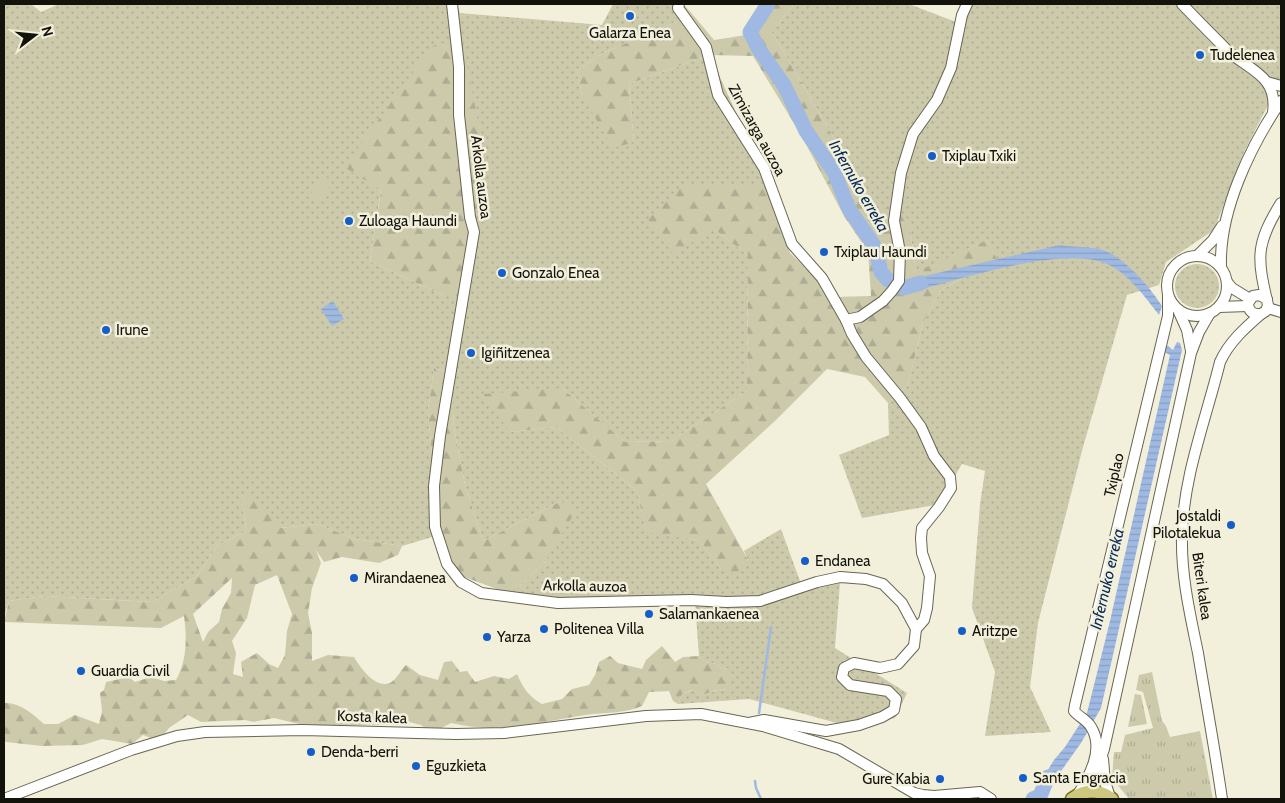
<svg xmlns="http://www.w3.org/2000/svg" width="1285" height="803" viewBox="0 0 1285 803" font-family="Cabin,sans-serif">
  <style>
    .grass { fill: url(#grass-dots); fill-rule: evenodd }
    .forest { fill: url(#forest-firs); fill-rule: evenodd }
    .park { fill: url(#park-tufts) }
    .garden { fill: #cccaab }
    .water { fill: url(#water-rules) }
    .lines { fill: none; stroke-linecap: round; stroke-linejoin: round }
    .stream { stroke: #9fb9e2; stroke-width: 2.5 }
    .river { stroke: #9fb9e2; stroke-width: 15 }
    .minor-casing { stroke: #686653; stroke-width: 12 }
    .major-casing { stroke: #786f1e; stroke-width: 15 }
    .minor { stroke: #fff; stroke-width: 10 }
    .major { stroke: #cec77e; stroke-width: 12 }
    .poi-dot { fill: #155ec9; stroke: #f2f0db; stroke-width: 2 }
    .labels { text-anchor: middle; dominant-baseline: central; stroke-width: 5; stroke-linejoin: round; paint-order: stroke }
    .poi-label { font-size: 15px; fill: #13120b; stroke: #f2f0db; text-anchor: start }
    .street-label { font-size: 15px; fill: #13120b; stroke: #f2f0db }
    .water-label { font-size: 16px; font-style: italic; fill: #082858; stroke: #f2f0db }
  </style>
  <defs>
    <pattern id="grass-dots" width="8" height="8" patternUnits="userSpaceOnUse" patternTransform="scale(1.25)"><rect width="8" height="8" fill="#cccaab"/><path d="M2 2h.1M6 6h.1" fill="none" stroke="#aeac92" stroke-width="1.8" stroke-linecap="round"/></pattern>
    <pattern id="forest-firs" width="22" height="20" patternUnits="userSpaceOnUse" patternTransform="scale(1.25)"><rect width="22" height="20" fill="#cccaab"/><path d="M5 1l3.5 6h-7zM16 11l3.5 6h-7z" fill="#aeac92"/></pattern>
    <pattern id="park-tufts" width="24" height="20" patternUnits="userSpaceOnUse" patternTransform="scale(1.25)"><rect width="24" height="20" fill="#cccaab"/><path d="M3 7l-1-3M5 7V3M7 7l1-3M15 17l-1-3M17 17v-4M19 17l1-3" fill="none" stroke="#aeac92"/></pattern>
    <pattern id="water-rules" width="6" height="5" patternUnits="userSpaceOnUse" patternTransform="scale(1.25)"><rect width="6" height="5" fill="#9fb9e2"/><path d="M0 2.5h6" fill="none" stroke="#889ec1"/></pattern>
  </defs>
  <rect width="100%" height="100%" fill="#f2f0db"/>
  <g class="grass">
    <path d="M4,4h27l10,8 18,-8h398l3,9 142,12 11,-21h70l10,11 -88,37 -28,18 5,25 52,47 -5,-58 81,-29 59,130 -55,44 34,26 -1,136 -76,50 -46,1 -63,-54 -52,44 46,-5 81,64 9,40 53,9 23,30 26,-10 -4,-9 37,-22 19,52 40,2 -5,65 72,45 -12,25 -40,10 -106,-29 -71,5 4,-10 11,-4 10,5 14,-5 11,-1 4,-21 -9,1 -7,-5 -11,-2 -6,-6 -4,-54 -137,2 -47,-10 34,-32 16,-61 -78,40 -18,-56 -11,-57 -3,-55 -17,-5 -6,43 11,124 -37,11 -47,-7 -38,-15 -37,4 -38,-29 4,32 -28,14 -22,32 -44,25 -108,-6 -35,5 -5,16zM381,189l63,107 -74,-35z"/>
    <polygon points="794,4 909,4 956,22 964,4 1281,4 1281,80 1263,81 1269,103 1244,152 1214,230 1166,262 1159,285 1127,295 1083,447 1038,623 1030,687 1051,732 985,736 995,672 972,608 980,504 985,471 962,464 946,491 935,505 862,518 839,455 889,435 888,403 908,385 923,323 941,290 997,259 987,240 916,273 910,228 875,211 860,183 772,32"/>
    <circle cx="1197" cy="286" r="22"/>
  </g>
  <g class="forest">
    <polygon points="769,4 794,4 772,32 860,183 875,211 896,206 910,228 916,272 987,240 997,259 941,290 923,323 908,385 888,403 865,377 827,369 776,420 706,484 748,560 736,574 722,570 699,540 646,532 637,491 556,427 510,432 483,394 562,388 625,442 671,441 747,391 748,255 714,229 673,254 648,220 682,186 769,185 790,253 835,297 871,296 868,252 844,216 801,135 753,56 710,55 629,84 634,142 613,148 582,95 577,70 605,52 693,15 714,40 746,35"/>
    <polygon points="462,38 486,163 460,298 444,296 370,261 381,190 344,167 432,46"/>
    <polygon points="434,368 451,373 454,428 465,485 483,541 561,501 575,512 545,562 511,594 456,574 439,535 428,411"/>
    <path d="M251,494l29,34 37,-4 38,15 47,7 -4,9 -19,8 -37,-6 -18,5 -8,-12 5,13 -9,25 -4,25 4,20v28l16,-6 26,2c6,10 21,32 36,26 6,-3 11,-13 16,-18l14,10 18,5 6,-18 8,-1 8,11 7,-1 8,11 19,-6 15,3 8,-5c6,14 12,23 25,30l20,-5 10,-10 17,-4 6,-10 4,-13 11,-6 8,7 24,6 4,-9 16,-14 13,16 8,-5 16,-1 6,6 11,2 7,5 9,-2 -3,22 -13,1 -13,5 -11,-5 -10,4 -4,10 -5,-3 -4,-10 -20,1 -7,14c-18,8 -37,6 -57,9 -44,7 -89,19 -134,8l-19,10 -11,-8 -12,-3 -20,3h-72l-18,-1 -25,-6 -21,4 -8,-2 -44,2 -13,-7 -19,13 -10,13 -16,-6 -11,9 -30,-5 -19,6 -41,1 -36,-4 -2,-2v-37c16,-1 29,11 40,21h14l17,-9 24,9 3,-13 -2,-18 4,-3 2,-8 23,-5 6,5 16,-5 13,4 12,-1c11,-19 11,-42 8,-64l-23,12 -157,-6 5,-21 35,-5 108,6 44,-25 22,-32 28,-14 -4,-32zM277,575l15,39 -5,17 -2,24 -7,13 -9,-4 -12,-11 -16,9 2,15 -10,-3 3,-21 -4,-12 15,-23 8,-33zM232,578l-1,15 -9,16 -3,13 -11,10 -5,10 -10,-28z"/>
  </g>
  <g class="park">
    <polygon points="1152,672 1162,721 1166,726 1170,737 1200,731 1213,799 1129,799 1112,778 1114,752 1121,752 1125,735 1153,728 1143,692 1136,690 1139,675"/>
    <polygon points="1135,694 1141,695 1147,724 1128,727"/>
  </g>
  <polygon class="garden" points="321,175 332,180 321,204 309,199"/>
  <g class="water">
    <path d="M1060,245c10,2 35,2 43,5 22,8 47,37 59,56l-3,9c-14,-18 -31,-42 -52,-51 -43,-19 -142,14 -188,26l-16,-2 17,-11z"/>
    <polygon points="333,301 344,319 332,326 321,309"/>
    <polygon points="1177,342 1180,343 1182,350 1101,708 1081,743 1042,798 1038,793 1044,776 1054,760 1065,747 1087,713 1110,621 1170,355 1164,352 1164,348 1168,346 1173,350"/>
  </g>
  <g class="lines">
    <g class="stream">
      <polyline points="759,713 771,627"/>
      <polyline points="755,781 756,788 761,799"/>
    </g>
    <g class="river">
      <polyline points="768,4 750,32 758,48 784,85 806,131 834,172 849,209 875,247 881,272 888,280 903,288 921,283"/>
      <polyline points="1033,799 1040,796 1048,777"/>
    </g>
    <g class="minor-casing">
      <g id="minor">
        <polyline points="452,4 459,67 459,115 470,217 474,232 440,436 434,486 435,527 447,564 461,582 481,593 558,603 691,600 726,602 760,601 817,582 840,577 866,579 883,584 902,603 916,629 914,646 898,664 880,668 854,663 844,668 842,677 850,685 888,691 896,699 894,710 882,717 859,725 826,731 764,720 749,723"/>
        <polyline points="679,4 678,8 706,47 718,95 764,168 792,244 822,278 846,320"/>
        <path d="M1182,4c15,16 31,32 46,47 21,19 50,25 45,61"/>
        <polyline points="1267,82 1281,86"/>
        <polyline points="1197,256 1213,240 1222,226"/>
        <circle cx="1197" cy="286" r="30"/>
        <path d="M1221,267c-2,-56 29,-120 60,-166"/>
        <polyline points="1227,282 1232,288 1250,299"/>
        <path d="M1267,299l-8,-4 -6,1 -5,7c0,8 5,12 13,11l5,-3 2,-6c-11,-47 -13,-60 13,-102"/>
        <polyline points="1219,307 1248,306"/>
        <polyline points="1268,308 1281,312"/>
        <polyline points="1178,310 1187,330 1191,351"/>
        <polyline points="916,629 924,620 927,608 930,576 922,553 921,538 922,528 939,507 951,488 950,477 934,456 921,427 900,398 866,357 852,334 846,320 860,317 883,301 892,291 899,281 900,252 894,221 901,173 913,134 937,100 951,68 962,15 967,4"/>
        <polyline points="1103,759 1105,782 1110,797"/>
        <polyline points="1096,772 1104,749 1191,353 1199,332 1210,313"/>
        <path d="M1077,796c12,-19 28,-47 14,-69 -4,-7 -12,-10 -17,-16l1,-6 93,-389v-21"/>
        <polyline points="4,799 131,750 177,736 205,732 303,730 456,734 504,733 646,716 701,714 763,726 839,749 914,793 923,795 934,796 980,792 991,799"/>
        <path d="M1222,799c-7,-49 -16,-97 -24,-146 -8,-39 -17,-77 -16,-117 1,-59 24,-117 38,-174 9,-20 25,-34 41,-48"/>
      </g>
    </g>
    <g class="major-casing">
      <path id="major" d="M1072,799c13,-10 27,-10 40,0"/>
    </g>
    <use href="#minor" class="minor"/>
    <use href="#major" class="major"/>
  </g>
  <g class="poi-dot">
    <circle cx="630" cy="16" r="5"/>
    <circle cx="1200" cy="55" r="5"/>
    <circle cx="932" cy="156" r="5"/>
    <circle cx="349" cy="221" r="5"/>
    <circle cx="824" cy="252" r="5"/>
    <circle cx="502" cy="273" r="5"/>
    <circle cx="106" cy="330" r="5"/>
    <circle cx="471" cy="353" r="5"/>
    <circle cx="1231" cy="525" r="5"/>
    <circle cx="805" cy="561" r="5"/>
    <circle cx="354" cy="578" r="5"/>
    <circle cx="649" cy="614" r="5"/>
    <circle cx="544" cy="629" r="5"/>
    <circle cx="962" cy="631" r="5"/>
    <circle cx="487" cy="637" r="5"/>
    <circle cx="81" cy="671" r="5"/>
    <circle cx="311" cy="752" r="5"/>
    <circle cx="416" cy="766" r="5"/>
    <circle cx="1023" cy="778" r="5"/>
    <circle cx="940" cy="779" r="5"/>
  </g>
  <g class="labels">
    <g class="poi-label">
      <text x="630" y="33" text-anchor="middle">Galarza Enea</text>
      <text x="1210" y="55">Tudelenea</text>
      <text x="942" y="156">Txiplau Txiki</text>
      <text x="359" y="221">Zuloaga Haundi</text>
      <text x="834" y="252">Txiplau Haundi</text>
      <text x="512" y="273">Gonzalo Enea</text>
      <text x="116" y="330">Irune</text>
      <text x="481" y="353">Igiñitzenea</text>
      <text x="1221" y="516" text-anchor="end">Jostaldi<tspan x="1221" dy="17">Pilotalekua</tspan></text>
      <text x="815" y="561">Endanea</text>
      <text x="364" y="578">Mirandaenea</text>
      <text x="659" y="614">Salamankaenea</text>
      <text x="554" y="629">Politenea Villa</text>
      <text x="972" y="631">Aritzpe</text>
      <text x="497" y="637">Yarza</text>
      <text x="91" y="671">Guardia Civil</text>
      <text x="321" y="752">Denda-berri</text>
      <text x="426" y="766">Eguzkieta</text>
      <text x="1033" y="778">Santa Engracia</text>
      <text x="930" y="779" text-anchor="end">Gure Kabia</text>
    </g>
    <g class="street-label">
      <text transform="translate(757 130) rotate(61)">Zimizarga auzoa</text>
      <text transform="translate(481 177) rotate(83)">Arkolla auzoa</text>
      <text transform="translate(1114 475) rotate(-77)">Txiplao</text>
      <text transform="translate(585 586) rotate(1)">Arkolla auzoa</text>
      <text transform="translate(1202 586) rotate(82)">Biteri kalea</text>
      <text transform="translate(372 717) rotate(2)">Kosta kalea</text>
    </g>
    <g class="water-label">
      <text transform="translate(859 186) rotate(60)">Infernuko erreka</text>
      <text transform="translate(1107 579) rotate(-77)">Infernuko erreka</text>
    </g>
  </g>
  <rect width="1285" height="803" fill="none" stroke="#13120b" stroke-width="10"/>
  <g transform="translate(35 35) rotate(74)" stroke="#f2f0db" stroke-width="4" paint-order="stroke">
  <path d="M0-4L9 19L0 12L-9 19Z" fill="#13120b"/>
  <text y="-8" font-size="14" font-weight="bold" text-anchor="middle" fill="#13120b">N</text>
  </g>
</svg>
